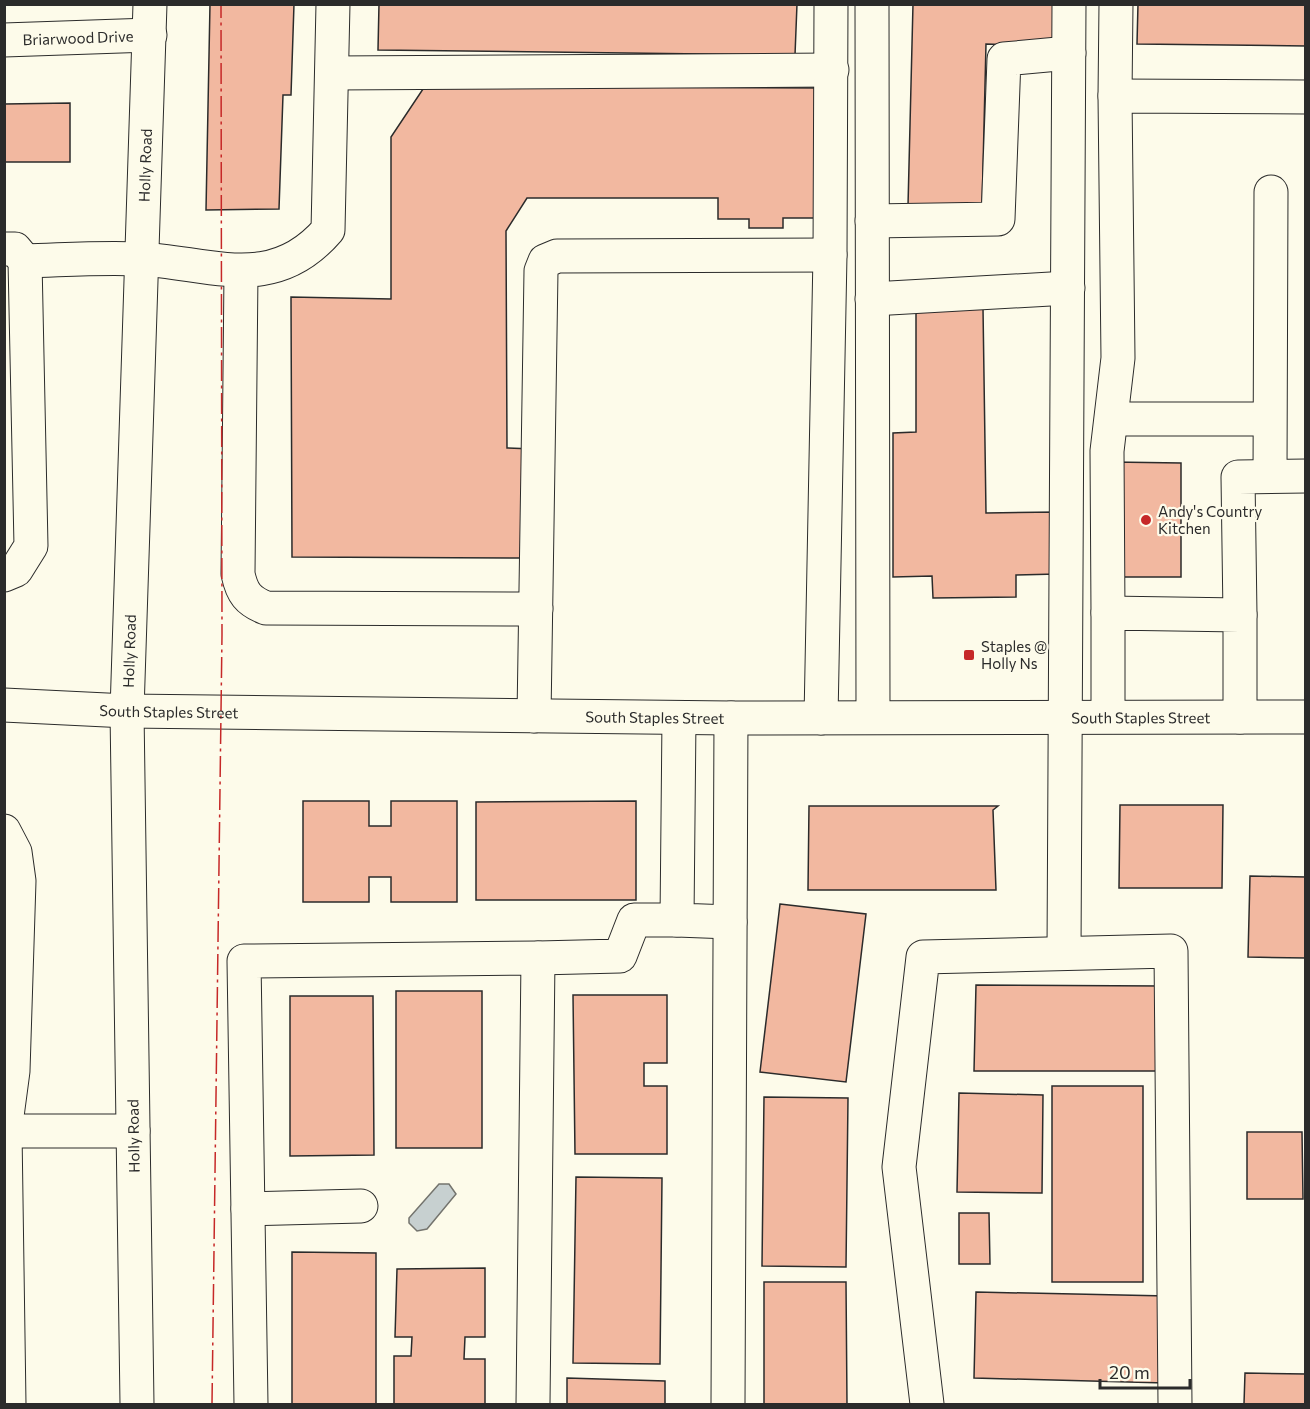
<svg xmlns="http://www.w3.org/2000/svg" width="1310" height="1409" viewBox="0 0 1310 1409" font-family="Commissioner,sans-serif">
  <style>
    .water { fill: #c7d0d0; stroke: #74746e; stroke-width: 1.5 }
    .building { fill: #f2b8a0; stroke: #2b2b2b; stroke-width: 1.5 }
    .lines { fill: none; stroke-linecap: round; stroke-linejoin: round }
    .minor-casing { stroke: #2b2b2b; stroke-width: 35 }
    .major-casing { stroke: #2b2b2b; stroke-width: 35 }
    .minor { stroke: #fdfbea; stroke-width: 33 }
    .major { stroke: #fdfbea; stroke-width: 33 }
    .power { stroke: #c62828; stroke-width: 1.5; stroke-dasharray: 21 4.5 3 4.5; stroke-linecap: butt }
    .poi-dot { fill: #c62828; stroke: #fdfbea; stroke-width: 2 }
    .labels { text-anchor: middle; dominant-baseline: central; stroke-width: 4.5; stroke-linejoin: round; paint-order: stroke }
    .street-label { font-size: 15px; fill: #2b2b2b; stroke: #fdfbea }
    .poi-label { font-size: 15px; fill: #2b2b2b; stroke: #fdfbea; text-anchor: start }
  </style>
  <rect width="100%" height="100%" fill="#fdfbea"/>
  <polygon class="water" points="439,1184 449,1184 456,1194 427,1229 417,1231 409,1223 409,1218"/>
  <g class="building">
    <polygon points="210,4 294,4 291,95 283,95 279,209 206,210"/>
    <polygon points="379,4 797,4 795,55 378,50"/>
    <polygon points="913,4 1058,4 1057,46 986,44 982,208 908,206"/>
    <polygon points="1138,4 1306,4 1306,46 1137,44"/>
    <polygon points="425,86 822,88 821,218 783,218 783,228 749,228 749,219 718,219 718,198 527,198 506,231 507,448 533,449 530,558 292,557 291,297 391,299 391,137"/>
    <polygon points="70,103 70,162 5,162 5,104"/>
    <polygon points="983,308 986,513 1057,512 1057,574 1016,575 1016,597 933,598 932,576 893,577 893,433 916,432 916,309"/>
    <polygon points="1112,462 1181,463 1181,577 1112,577"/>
    <polygon points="303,801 369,801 369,826 391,826 391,801 457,801 457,902 391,902 391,877 369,877 369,902 303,902"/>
    <polygon points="636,801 636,900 476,900 476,802"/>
    <polygon points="1120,805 1223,805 1222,888 1119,888"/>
    <polygon points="809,806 998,806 993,810 996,890 808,890"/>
    <polygon points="1250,876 1306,877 1306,958 1248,957"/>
    <polygon points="780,904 866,914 846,1082 760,1072"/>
    <polygon points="976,985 1163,986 1163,1071 974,1071"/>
    <rect x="396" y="991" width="86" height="157"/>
    <polygon points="573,995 667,995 667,1063 644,1063 644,1086 667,1086 667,1154 575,1154"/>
    <polygon points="290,996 373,996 374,1155 290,1156"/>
    <rect x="1052" y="1086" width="91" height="196"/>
    <polygon points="959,1093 1043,1095 1042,1193 957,1192"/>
    <polygon points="764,1097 848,1098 846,1267 762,1266"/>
    <polygon points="1247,1132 1302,1132 1303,1199 1247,1199"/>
    <polygon points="576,1177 662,1178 660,1364 573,1363"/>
    <polygon points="959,1213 989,1213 990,1264 959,1264"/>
    <polygon points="292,1252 376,1253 376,1404 292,1404"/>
    <polygon points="485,1268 485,1337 465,1337 464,1359 485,1359 485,1404 394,1404 394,1356 411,1356 412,1337 395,1337 397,1269"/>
    <polygon points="764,1282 846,1282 847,1404 764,1404"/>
    <polygon points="976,1292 1167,1296 1165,1383 974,1378"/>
    <polygon points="1245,1373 1306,1374 1306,1404 1244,1404"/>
    <polygon points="567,1378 665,1381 665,1404 567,1404"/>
  </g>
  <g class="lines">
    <g class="minor-casing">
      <g id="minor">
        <polyline points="872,4 873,717"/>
        <path id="s1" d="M4,40l146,-5"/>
        <polyline points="332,73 832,70"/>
        <polyline points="1115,96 1116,4"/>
        <polyline points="872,221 998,219 1004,59 1069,53"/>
        <polyline points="4,249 15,249 25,261 31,546 16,570 4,575"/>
        <path d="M25,261c38,-1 77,-4 115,-2 72,4 133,35 188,-29l5,-226"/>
        <path d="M241,272l-3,302c4,19 10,27 28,34l270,1"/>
        <polyline points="872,299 1068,288"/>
        <polyline points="1112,419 1269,419"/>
        <polyline points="1270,476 1271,192"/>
        <polyline points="1108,613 1107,451 1118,358 1115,96 1306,97"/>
        <polyline points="1240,615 1238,477 1306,476"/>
        <polyline points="534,716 541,271 545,261 557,256 830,255"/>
        <polyline points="1108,716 1108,613 1240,615 1240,717"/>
        <polyline points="679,718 677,920 730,922"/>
        <polyline points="821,718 830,255 831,4"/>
        <polyline points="4,831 15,852 19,881 13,1071 5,1131 9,1404"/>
        <polyline points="1064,953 1069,4"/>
        <polyline points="538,958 620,956 634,920 677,920"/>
        <polyline points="4,1131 133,1131"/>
        <polyline points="248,1209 361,1206"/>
        <polyline points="251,1404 244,961 538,958 533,1404"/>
        <polyline points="728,1404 731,718"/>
        <polyline points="927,1404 899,1167 923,957 1171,951 1175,1404"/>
      </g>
    </g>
    <g class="major-casing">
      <g id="major">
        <path id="s2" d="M4,705l123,6 604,7 575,-1"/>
        <path id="s3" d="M137,1404l-10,-693 23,-707"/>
      </g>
    </g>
    <use href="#minor" class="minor"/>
    <use href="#major" class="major"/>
    <polyline class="power" points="212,1404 222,635 221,4"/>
  </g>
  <g class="poi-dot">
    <circle cx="1146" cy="520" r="6"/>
    <rect x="963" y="649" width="12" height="12" rx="3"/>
  </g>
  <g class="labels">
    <g class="street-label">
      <text stroke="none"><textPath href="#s1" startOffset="74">Briarwood Drive</textPath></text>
      <text stroke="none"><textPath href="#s3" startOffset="1239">Holly Road</textPath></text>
      <text stroke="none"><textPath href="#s3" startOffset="753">Holly Road</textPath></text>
      <text stroke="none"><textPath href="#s2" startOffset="165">South Staples Street</textPath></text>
      <text stroke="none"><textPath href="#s2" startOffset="1137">South Staples Street</textPath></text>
      <text stroke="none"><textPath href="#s2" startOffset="651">South Staples Street</textPath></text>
      <text transform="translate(133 1136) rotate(-91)">Holly Road</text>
    </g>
    <g class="poi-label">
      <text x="1158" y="511">Andy's Country<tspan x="1158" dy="17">Kitchen</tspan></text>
      <text x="981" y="646">Staples @<tspan x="981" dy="17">Holly Ns</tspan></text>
    </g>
  </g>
  <rect width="1310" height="1409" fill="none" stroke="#2b2b2b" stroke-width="12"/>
  <path d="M1100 1379v9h90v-9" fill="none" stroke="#2b2b2b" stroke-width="3"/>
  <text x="1109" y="1379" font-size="18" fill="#2b2b2b" stroke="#fdfbea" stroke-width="4.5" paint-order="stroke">20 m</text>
</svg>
